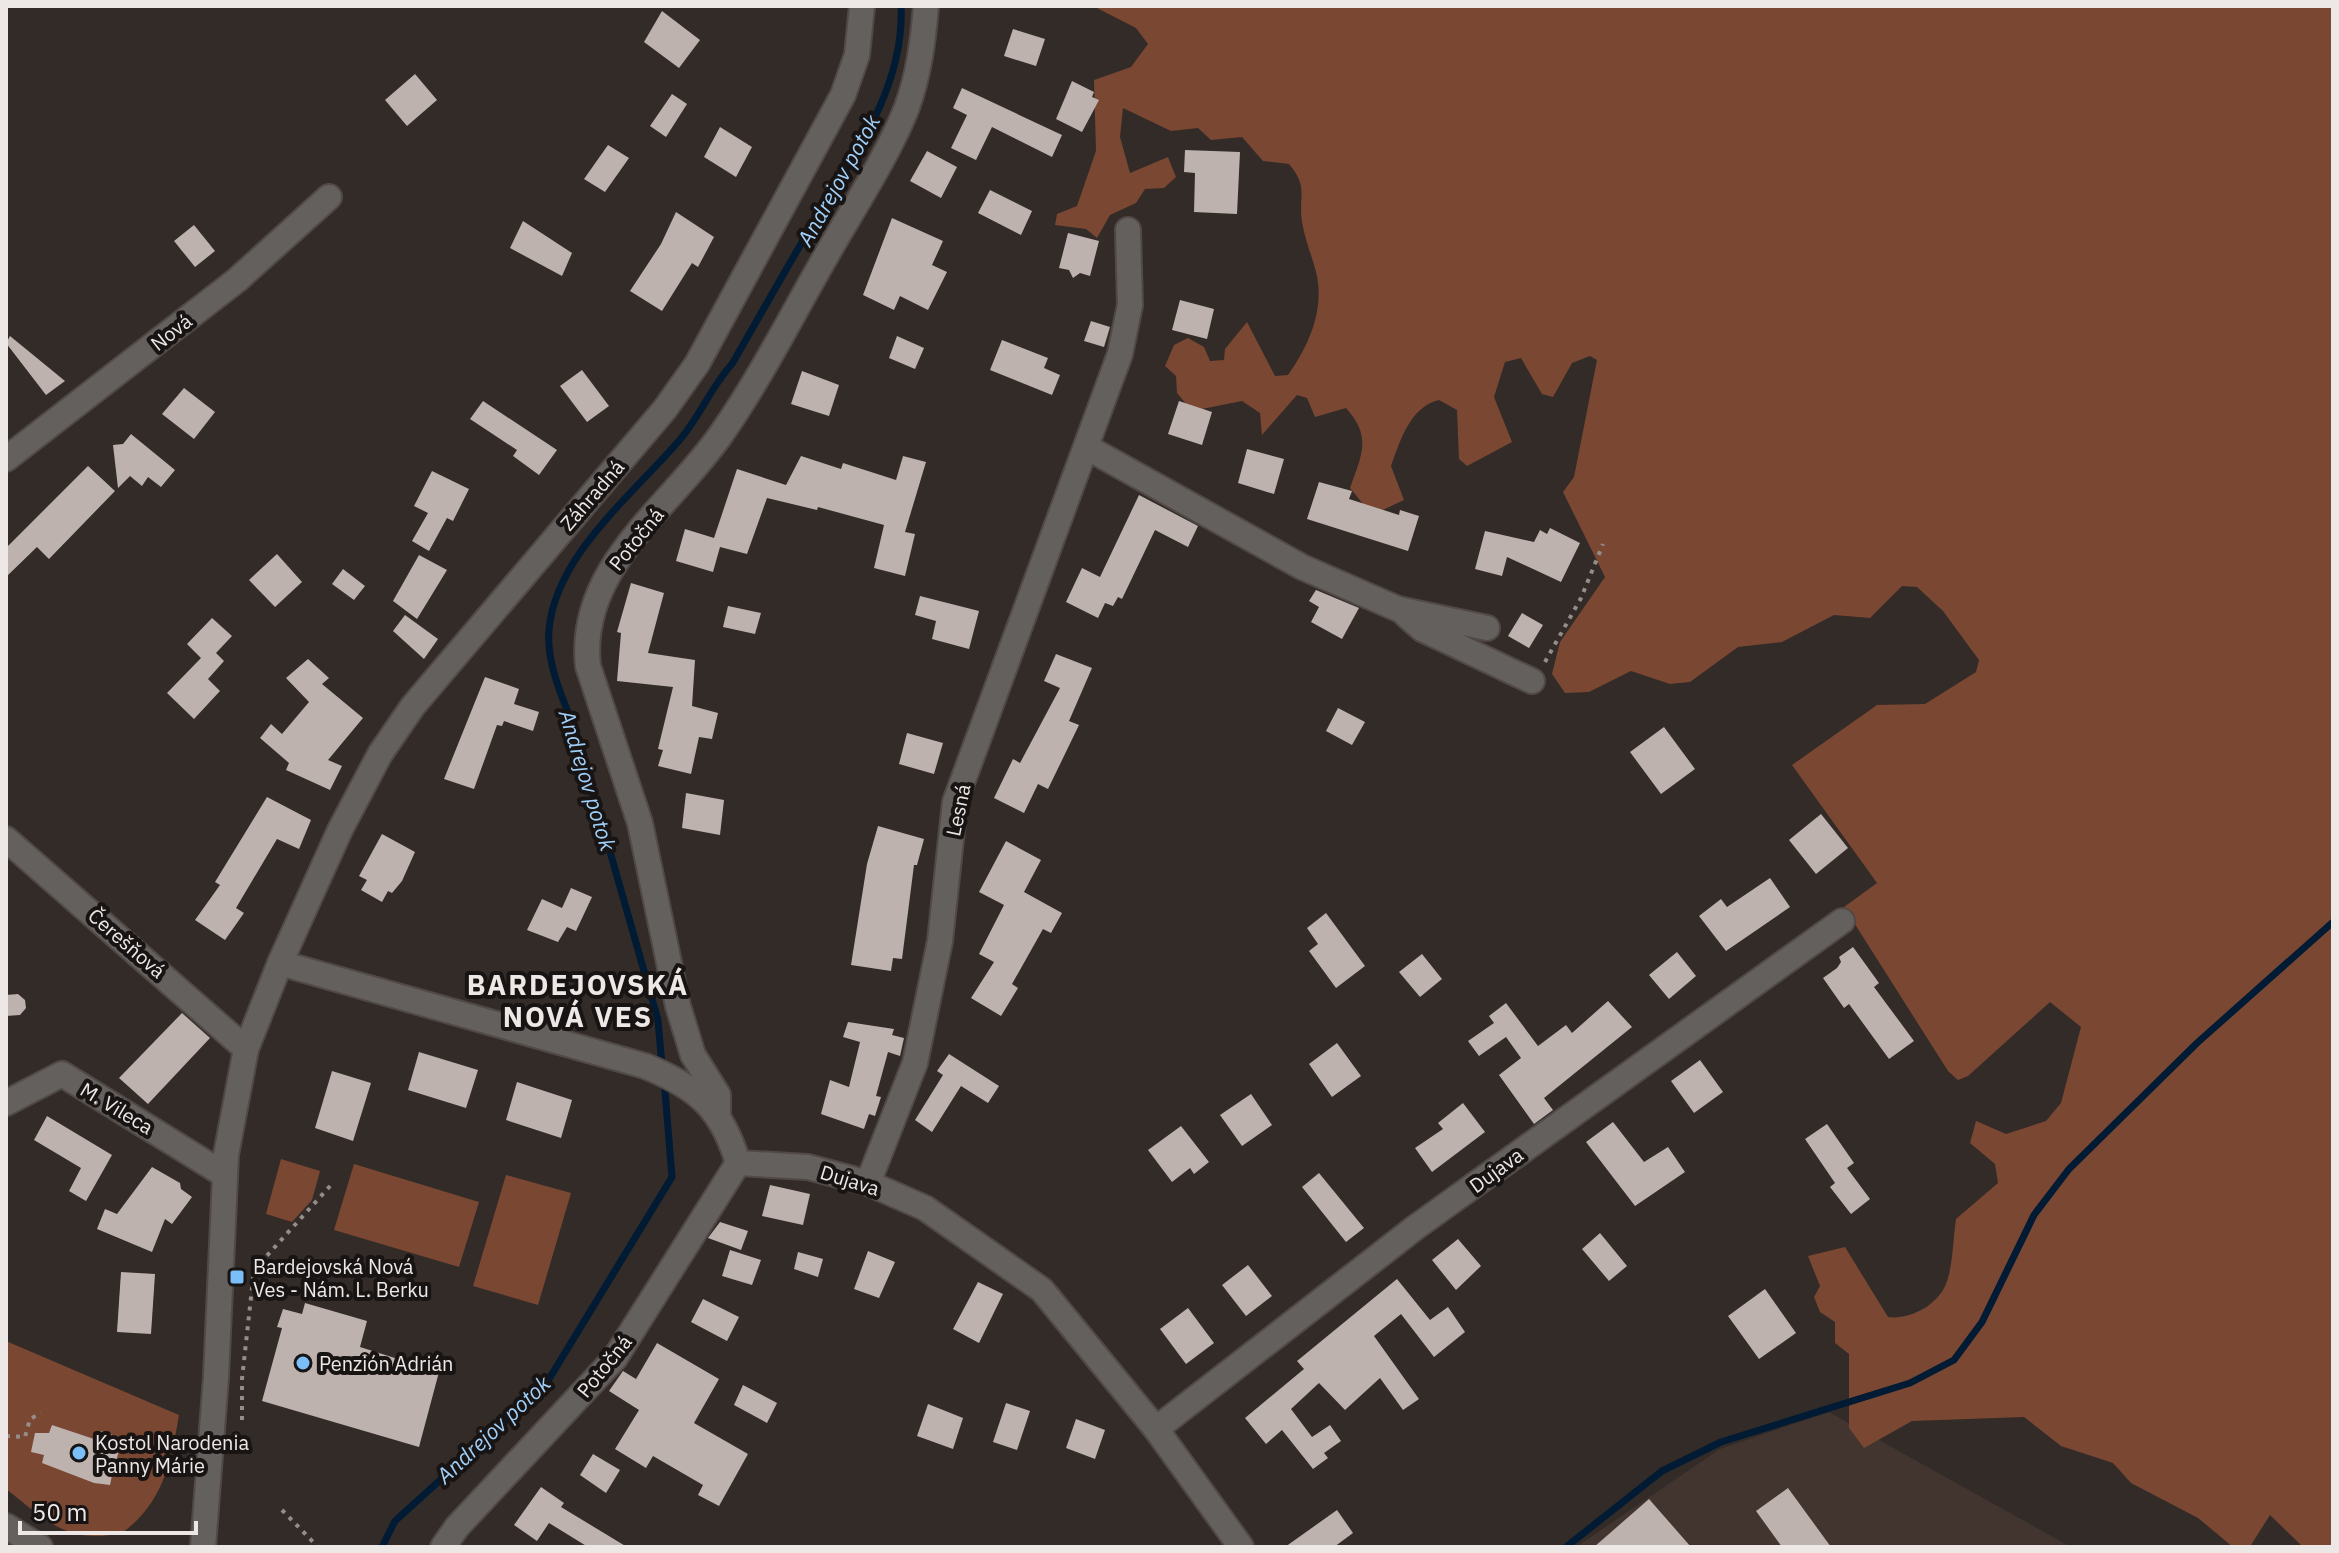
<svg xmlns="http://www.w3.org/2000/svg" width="2339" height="1553" viewBox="0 0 2339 1553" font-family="'IBM Plex Sans',sans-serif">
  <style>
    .built { fill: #42352f }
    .green { fill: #7a4732 }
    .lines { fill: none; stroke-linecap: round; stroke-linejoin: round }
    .stream { stroke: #001b33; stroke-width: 7 }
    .building { fill: #bdb2ae }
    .minor-casing { stroke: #514946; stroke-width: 28 }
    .path { stroke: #948e8b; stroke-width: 4; stroke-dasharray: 4 6; stroke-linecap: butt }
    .minor { stroke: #64605e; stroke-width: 24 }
    .poi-dot { fill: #7abff8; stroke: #181413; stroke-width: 3 }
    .labels { text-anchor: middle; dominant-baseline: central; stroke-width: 8; stroke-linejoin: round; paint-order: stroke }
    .street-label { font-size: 20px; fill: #ede8e6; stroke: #181413 }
    .poi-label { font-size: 20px; fill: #ede8e6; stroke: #181413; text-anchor: start }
    .water-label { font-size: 22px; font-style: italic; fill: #a0d0fa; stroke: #181413 }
    .district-label { font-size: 28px; font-weight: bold; letter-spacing: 2px; fill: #ede8e6; stroke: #181413 }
  </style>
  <rect width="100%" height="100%" fill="#332b28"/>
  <polygon class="built" points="1829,1412 2071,1547 1576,1547 1720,1449"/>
  <g class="green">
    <path d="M1093,6h1240v1541h-30l-33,-32 -19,30 -18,2 -35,-29 -67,-35 -18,-20 -52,-17 -37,-29 -112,4 -48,27 -15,-20v-74l-14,-11v-21l-15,-10 -6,-15 6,-11 -12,-30 37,-9 43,70c21,3 49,-11 58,-33 7,-18 7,-45 10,-65l42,-36 -3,-19 -25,-21 6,-22 30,13 40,-13 15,-18 20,-76 -31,-25 -82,74 -10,4 -10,-9 -104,-164 33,-24 -85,-118 85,-60 48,-1 51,-32 3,-12 -36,-49 -26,-24 -15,-1 -32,32 -36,-3 -52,27 -44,5 -48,35 -20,2 -39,-13 -42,21 -24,1 -13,-19 8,-32 45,-65 -42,-85 11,-15 23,-117 -7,-4 -18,7 -19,34 -11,-3 -21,-36 -16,4 -11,35 18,45 -45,24 -8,-7 -2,-49 -18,-10c-29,7 -39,41 -48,66l13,34 -32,15 -22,-27c12,-34 22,-51 -4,-80l-31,9 -8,-19 -10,-3 -35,40 -2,-22 -18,-12 -50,10 -15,-18 -1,-17 -11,-10 9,-21 14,-7 16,9 6,14 14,-1 1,-11 22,-27 28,54 13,-1c20,-28 36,-63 29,-99 -4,-18 -12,-35 -15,-54 -4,-27 7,-34 -13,-58l-26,-3 -21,-24 -31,3 -13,-12 -27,3 -48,-23 -3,29 10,36 38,-16 8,20 -12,11 -19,1 -9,14 -26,12 -13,23 -11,-9 -31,-4 2,-11 20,-8 19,-55 -2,-71 37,-13 17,-23 -12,-16z"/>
    <polygon points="281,1159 320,1171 312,1200 292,1222 266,1214"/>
    <polygon points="354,1164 479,1202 459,1267 334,1230"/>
    <polygon points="506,1175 571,1193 538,1305 473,1286"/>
    <path d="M6,1341l173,74c-8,48 -16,88 -57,118 -55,12 -76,-13 -116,-44z"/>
  </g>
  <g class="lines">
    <g class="stream">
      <path d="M662,1066l-4,-46 -83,-291c-12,-29 -29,-66 -26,-99 6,-73 81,-133 128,-187 22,-24 33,-55 55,-79 27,-47 53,-93 80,-139 40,-66 93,-138 89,-219"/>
      <polyline points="382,1547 395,1521 546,1384 672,1177 664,1079"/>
      <polyline points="1566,1547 1662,1471 1721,1442 1910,1383 1954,1360 1982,1322 2034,1215 2069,1169 2197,1043 2333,922"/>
    </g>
  </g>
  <g class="building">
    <polygon points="662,11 700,40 679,68 644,42"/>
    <polygon points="1013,29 1045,39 1036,66 1004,56"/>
    <polygon points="415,74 437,100 407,126 385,100"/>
    <polygon points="1072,81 1094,92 1092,97 1099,100 1082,132 1056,119"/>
    <polygon points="962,88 1062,135 1052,157 992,127 976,160 951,148 967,115 953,108"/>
    <polygon points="672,94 687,104 666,137 650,126"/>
    <polygon points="720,127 752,147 736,177 704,157"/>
    <polygon points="608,145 629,158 605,192 584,179"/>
    <polygon points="1185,150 1240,152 1237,214 1194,212 1195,173 1184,172"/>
    <polygon points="927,151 957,167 941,198 910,181"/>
    <polygon points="990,190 1032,211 1021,235 978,213"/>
    <polygon points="676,212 714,237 698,267 692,263 662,311 630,291 661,244"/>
    <polygon points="892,218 943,241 932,265 947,272 928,310 900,296 894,310 863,295"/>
    <polygon points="523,221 572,253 562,276 510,248"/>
    <polygon points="194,225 215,251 195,267 174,241"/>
    <polygon points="1068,233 1099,241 1090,276 1080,273 1073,278 1069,270 1059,268"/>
    <polygon points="1180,300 1214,309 1207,339 1172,330"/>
    <polygon points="1091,321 1110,327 1104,347 1084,341"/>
    <polygon points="10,336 65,381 46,395 6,343"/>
    <polygon points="897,336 924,348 915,369 889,358"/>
    <polygon points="1002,340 1048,358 1044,368 1060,375 1052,395 990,370"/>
    <polygon points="582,370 609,406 587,422 560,386"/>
    <polygon points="802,371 839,385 829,416 791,404"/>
    <polygon points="184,388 215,412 194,439 162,414"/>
    <polygon points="483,401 557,450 539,475 513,456 517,450 470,419"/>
    <polygon points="1179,401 1212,412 1202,445 1168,434"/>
    <polygon points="131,434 175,470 161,487 148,477 142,486 130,476 118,488 113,445 123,444"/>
    <polygon points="1247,449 1284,459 1274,494 1238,483"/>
    <polygon points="801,456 841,469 843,463 896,480 903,456 926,462 905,532 915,534 905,576 874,568 884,525 818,507 817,510 767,498 747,554 720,547 713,572 676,561 685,529 714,538 737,469 786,485"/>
    <polygon points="88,466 115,491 49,559 37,547 6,577 6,548"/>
    <polygon points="432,471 469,489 453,521 447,518 429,551 412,541 428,513 414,506"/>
    <polygon points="1319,482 1352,491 1349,499 1399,515 1400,510 1419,516 1408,551 1307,519"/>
    <polygon points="1139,495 1198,526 1188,547 1155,530 1122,599 1118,597 1113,606 1105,603 1098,618 1066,602 1082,568 1100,577"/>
    <polygon points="1550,528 1580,543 1561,582 1507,557 1502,576 1475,569 1485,531 1534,542 1540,530 1547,534"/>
    <polygon points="277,554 302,582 275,607 249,580"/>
    <polygon points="419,555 447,570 417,619 393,601"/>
    <polygon points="343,569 365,586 354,600 332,584"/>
    <polygon points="631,583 664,593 648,653 695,660 692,706 718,713 712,739 699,737 691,774 658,766 663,750 658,749 673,687 617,681 621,633 617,632"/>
    <polygon points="1316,590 1359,608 1342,639 1311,622 1319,607 1309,601"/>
    <polygon points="920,596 979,611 969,649 932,639 936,621 915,615"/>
    <polygon points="728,606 761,613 755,634 723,627"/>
    <polygon points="1522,613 1543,625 1529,648 1508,636"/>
    <polygon points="405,615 438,639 424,659 393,631"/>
    <polygon points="212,618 232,636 216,653 224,661 208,679 220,691 194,719 167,693 201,658 187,644"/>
    <polygon points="1056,654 1092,668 1069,721 1079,725 1048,789 1038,784 1024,813 994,798 1013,759 1020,763 1060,688 1044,681"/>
    <polygon points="308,659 329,678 322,684 363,718 328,760 342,766 330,790 286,770 289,763 260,738 271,724 282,734 309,702 286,678"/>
    <polygon points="485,677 519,689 514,704 539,712 533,731 504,721 502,726 497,725 474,789 444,779"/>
    <polygon points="1338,708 1365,722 1352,745 1326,731"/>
    <polygon points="1664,727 1695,769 1661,794 1630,752"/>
    <polygon points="907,733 943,743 934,774 899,764"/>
    <polygon points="686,793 724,800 720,835 682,828"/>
    <polygon points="267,797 311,820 299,849 277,839 236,908 244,913 225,940 195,920 220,885 215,882"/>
    <polygon points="1821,814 1848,848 1816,874 1789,840"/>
    <polygon points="878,826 924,839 917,865 914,865 902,959 893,958 891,971 851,965 867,864"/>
    <polygon points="382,834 415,852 402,881 392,893 388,891 382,902 361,890 367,880 359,876"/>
    <polygon points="1006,841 1041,860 1024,892 1062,913 1051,933 1043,929 1012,984 1018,988 1001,1016 971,998 994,962 979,954 1004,905 979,892"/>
    <polygon points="1770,878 1790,907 1726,951 1699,916 1721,899 1727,907"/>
    <polygon points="571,888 592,897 576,931 567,927 558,942 527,930 542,899 562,908"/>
    <polygon points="1326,913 1365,966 1336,988 1309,951 1318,944 1307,928"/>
    <polygon points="1853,947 1879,983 1874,987 1914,1041 1889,1059 1849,1004 1844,1008 1823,978 1837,968 1841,962 1839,957"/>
    <polygon points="1677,952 1696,976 1669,999 1649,975"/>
    <polygon points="1422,954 1442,979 1420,997 1399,972"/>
    <polygon points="18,994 25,1000 26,1008 20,1015 6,1016 6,995"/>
    <polygon points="1608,1001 1632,1027 1544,1098 1553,1110 1534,1124 1499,1075 1521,1058 1506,1037 1479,1056 1468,1041 1494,1023 1489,1016 1506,1003 1538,1046 1566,1025 1572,1033"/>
    <polygon points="182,1013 210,1038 148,1104 119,1078"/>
    <polygon points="848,1022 894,1029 892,1035 904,1038 900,1056 888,1052 876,1096 881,1097 875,1116 869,1114 864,1129 821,1114 830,1080 849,1087 860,1042 843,1037"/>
    <polygon points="1337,1043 1361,1076 1332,1097 1309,1064"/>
    <polygon points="419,1052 478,1070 466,1108 408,1090"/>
    <polygon points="949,1054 999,1086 988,1103 961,1086 932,1132 915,1120 943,1075 937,1071"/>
    <polygon points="1700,1060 1723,1092 1694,1113 1671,1081"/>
    <polygon points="332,1071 371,1083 353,1141 315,1128"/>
    <polygon points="517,1082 572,1100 561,1138 506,1120"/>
    <polygon points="1251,1094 1272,1125 1242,1146 1220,1115"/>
    <polygon points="1463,1103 1485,1132 1432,1172 1415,1148 1443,1129 1438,1123"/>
    <polygon points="47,1116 112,1155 86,1201 69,1191 81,1168 34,1140"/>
    <polygon points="1613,1122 1644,1162 1668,1147 1685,1172 1635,1206 1586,1142"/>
    <polygon points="1827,1124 1854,1163 1847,1168 1870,1199 1851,1214 1830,1187 1835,1183 1805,1139"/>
    <polygon points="1181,1126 1209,1162 1194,1174 1190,1168 1172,1182 1148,1150"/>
    <polygon points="152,1167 180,1183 181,1189 192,1197 172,1224 165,1219 152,1252 97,1229 105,1209 117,1214"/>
    <polygon points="1319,1173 1364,1228 1346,1242 1302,1187"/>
    <polygon points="770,1185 810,1194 803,1225 762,1216"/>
    <polygon points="720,1222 748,1231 741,1250 708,1238"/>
    <polygon points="1600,1233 1627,1266 1609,1281 1582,1249"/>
    <polygon points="1458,1239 1481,1266 1456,1290 1432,1260"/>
    <polygon points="730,1250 761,1260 752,1285 722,1276"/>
    <polygon points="868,1251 895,1262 879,1298 854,1289"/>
    <polygon points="798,1252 823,1259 818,1277 794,1269"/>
    <polygon points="1248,1265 1272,1296 1246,1316 1222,1285"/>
    <polygon points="121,1272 155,1274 151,1334 117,1332"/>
    <polygon points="1397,1279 1430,1320 1448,1307 1465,1332 1434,1357 1401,1314 1374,1336 1419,1399 1403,1410 1380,1378 1345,1410 1319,1383 1291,1409 1312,1437 1330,1425 1341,1441 1324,1453 1328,1458 1313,1469 1282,1430 1266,1444 1245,1418 1304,1369 1297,1361"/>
    <polygon points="978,1282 1003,1294 979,1343 953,1329"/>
    <polygon points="1765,1289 1796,1333 1759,1359 1728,1316"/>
    <polygon points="703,1299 739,1317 727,1341 691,1322"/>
    <polygon points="305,1303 367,1321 360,1347 439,1372 419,1447 262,1401 282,1328 277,1327 283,1309 302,1314"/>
    <polygon points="1188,1308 1214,1343 1186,1364 1160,1329"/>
    <polygon points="657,1343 719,1379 694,1423 748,1454 719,1506 698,1495 703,1485 653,1456 646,1468 615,1449 639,1410 609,1391 623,1371 636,1379"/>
    <polygon points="743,1385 777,1403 767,1423 734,1405"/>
    <polygon points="1006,1403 1030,1411 1017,1450 993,1442"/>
    <polygon points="928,1404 963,1418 953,1449 917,1436"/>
    <polygon points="1076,1419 1105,1430 1095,1459 1066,1448"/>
    <polygon points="52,1425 94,1439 100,1431 122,1438 117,1458 125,1460 120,1477 112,1475 110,1485 94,1483 42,1463 44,1455 31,1452 35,1433 49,1433"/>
    <polygon points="593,1454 620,1470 606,1493 580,1475"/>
    <polygon points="541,1487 564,1503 561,1507 627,1547 588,1547 549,1523 537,1541 514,1525"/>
    <polygon points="1788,1488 1831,1547 1782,1547 1756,1511"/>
    <polygon points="1649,1499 1691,1547 1594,1547"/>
    <polygon points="1337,1510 1353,1533 1334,1547 1285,1547"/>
  </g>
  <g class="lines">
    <g class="minor-casing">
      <g id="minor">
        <polyline points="1088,448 1302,567 1398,609 1487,628"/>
        <polyline points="6,459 237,280 329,197"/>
        <polyline points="1406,615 1422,629 1532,681"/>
        <polyline points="6,839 246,1049"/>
        <path d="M280,963l365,103c52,21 77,42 93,97"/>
        <polyline points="6,1103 62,1074 225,1175"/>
        <path d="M718,1117v-22l-25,-40 -15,-49 -38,-183 -52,-157c-11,-99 83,-159 134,-233 39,-56 70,-118 104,-177 25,-44 64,-104 81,-149 12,-33 16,-66 19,-101"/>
        <polyline points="738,1163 808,1167 868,1183 925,1208 1042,1290 1156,1429 1241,1547"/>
        <polyline points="868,1183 915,1063 940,941 955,802 1120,354 1130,305 1128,230"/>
        <polyline points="1156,1429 1416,1227 1842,921"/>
        <polyline points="6,1526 40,1547"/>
        <polyline points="203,1547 216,1377 226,1155 246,1049 280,963 340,830 380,754 413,706 665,409 697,364 843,95 857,55 862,6"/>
        <polyline points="443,1547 457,1527 615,1358 738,1163"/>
      </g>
    </g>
    <g class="path">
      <polyline points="1545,662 1581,598 1603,544"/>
      <polyline points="242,1420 242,1379 254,1270 331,1185"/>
      <polyline points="6,1436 25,1437 30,1419 41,1413"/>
      <polyline points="282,1510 318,1547"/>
    </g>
    <use href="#minor" class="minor"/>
  </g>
  <g class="poi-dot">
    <rect x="229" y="1269" width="16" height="16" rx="4"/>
    <circle cx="303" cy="1363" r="8"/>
    <circle cx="79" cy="1453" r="8"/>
  </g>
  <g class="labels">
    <g class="street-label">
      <text transform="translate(171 332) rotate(-38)">Nová</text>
      <text transform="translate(592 495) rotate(-49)">Záhradná</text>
      <text transform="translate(636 539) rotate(-51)">Potočná</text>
      <text transform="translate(958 810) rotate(-78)">Lesná</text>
      <text transform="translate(127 943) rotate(41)">Čerešňová</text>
      <text transform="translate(117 1108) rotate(31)">M. Vileca</text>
      <text transform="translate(1496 1170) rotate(-36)">Dujava</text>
      <text transform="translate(850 1180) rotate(17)">Dujava</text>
      <text transform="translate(604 1366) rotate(-51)">Potočná</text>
    </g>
    <g class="poi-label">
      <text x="253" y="1266">Bardejovská Nová<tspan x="253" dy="23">Ves - Nám. L. Berku</tspan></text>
      <text x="319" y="1363">Penzión Adrián</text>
      <text x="95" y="1442">Kostol Narodenia<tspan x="95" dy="23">Panny Márie</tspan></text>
    </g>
    <g class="water-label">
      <text transform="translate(838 180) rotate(-61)">Andrejov potok</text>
      <text transform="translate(588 780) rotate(73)">Andrejov potok</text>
      <text transform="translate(493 1429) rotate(-43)">Andrejov potok</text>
    </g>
    <g class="district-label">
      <text x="578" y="984">BARDEJOVSKÁ<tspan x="578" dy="32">NOVÁ VES</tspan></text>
    </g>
  </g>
  <rect width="2339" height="1553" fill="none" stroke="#ede8e6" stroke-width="16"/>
  <path d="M20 1521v12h176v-12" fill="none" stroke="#ede8e6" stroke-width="4"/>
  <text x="32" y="1521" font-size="24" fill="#ede8e6" stroke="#181413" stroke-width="6" paint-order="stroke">50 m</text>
</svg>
